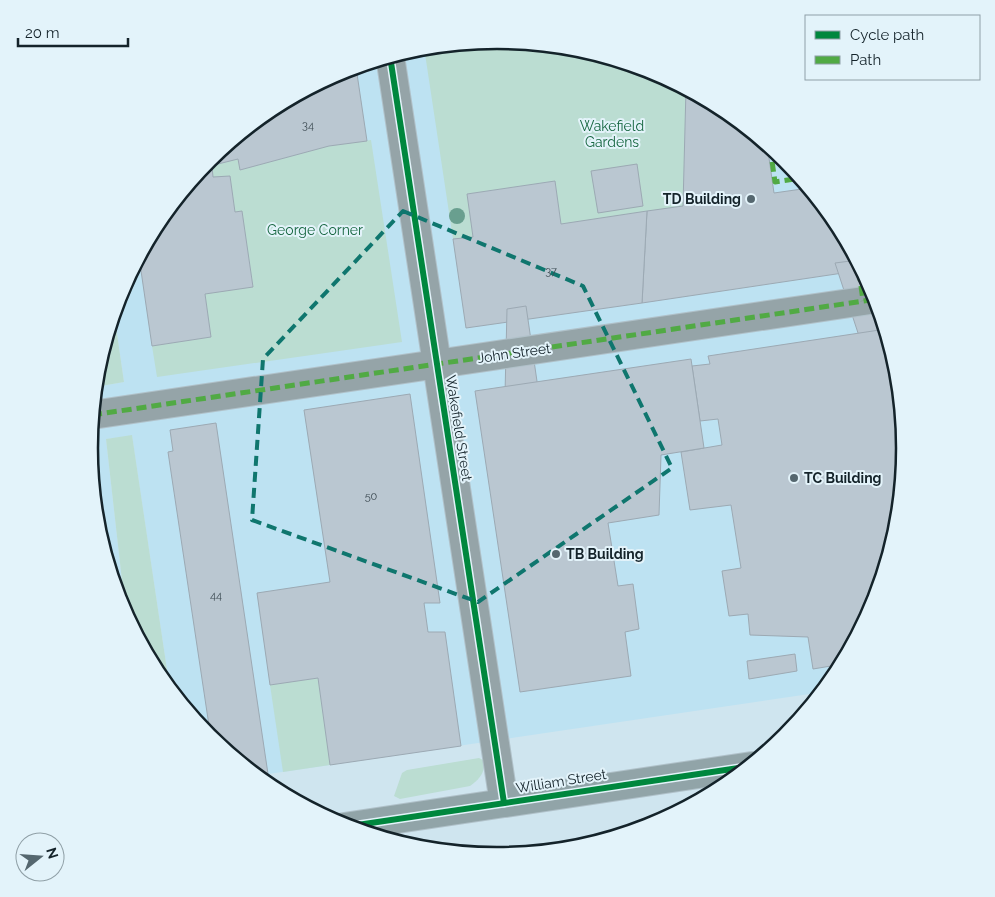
<svg xmlns="http://www.w3.org/2000/svg" width="995" height="897" viewBox="0 0 995 897" font-family="Raleway,sans-serif">
  <style>
    .built { fill: #bde2f2 }
    .green { fill: #bbddd2 }
    .building { fill: #bac7d1; stroke: #9ca9b3 }
    .lines { fill: none; stroke-linecap: round; stroke-linejoin: round }
    .street-casing { stroke: #b0c1c9; stroke-width: 30 }
    .secondary-casing { stroke: #b0c1c9; stroke-width: 30 }
    .street { stroke: #95a4a8; stroke-width: 28 }
    .secondary { stroke: #91a4a8; stroke-width: 28 }
    .quiet { stroke: #51aa44; stroke-width: 5; stroke-dasharray: 10 5; stroke-linecap: butt }
    .cycleway-casing { stroke: #e3f3fa; stroke-width: 9 }
    .cycleway { stroke: #00873e; stroke-width: 6 }
    .tree { fill: #699f8f }
    .marked { fill: none; stroke: #0f766e; stroke-width: 4; stroke-dasharray: 10 6; stroke-linejoin: round }
    .poi-dot { fill: #55676f; stroke: #e3f3fa; stroke-width: 2 }
    .labels { text-anchor: middle; dominant-baseline: central; stroke-width: 4; stroke-linejoin: round; paint-order: stroke }
    .number-label { font-size: 11px; fill: #3e4c54 }
    .park-label { font-size: 14px; fill: #166640; stroke: #e3f3fa }
    .poi-label { font-size: 14px; font-weight: bold; fill: #14232a; stroke: #e3f3fa; text-anchor: start }
    .street-label { font-size: 14px; fill: #14232a; stroke: #e3f3fa }
    .rim { fill: none; stroke: #14232a; stroke-width: 2.5 }
  </style>
  <rect width="100%" height="100%" fill="#cfe5ef"/>
  <polygon class="built" points="498,40 577,48 654,71 725,109 787,160 837,222 875,292 898,369 906,449 898,528 875,605 837,676 823,692 255,776 208,737 170,690 132,436 106,439 126,616 120,605 97,528 89,448 97,369 98,364 101,386 124,382 114,313 120,292 158,221 209,159 271,109 341,71 418,48"/>
  <g class="green">
    <polygon points="498,40 577,48 654,71 686,88 683,206 561,224 555,181 467,194 473,237 453,239 424,47"/>
    <polygon points="371,140 402,342 157,377 152,346 211,337 205,294 253,286 242,212 235,212 230,176 213,177 212,166 238,159 240,170 329,146"/>
    <polygon points="114,313 124,382 101,386 98,364"/>
    <polygon points="132,435 170,690 158,675 126,616 106,439"/>
    <polygon points="318,678 330,765 283,772 270,685"/>
    <path d="M479,758l4,2c3,12 -3,19 -13,26l-70,13 -6,-3 8,-23 5,-3z"/>
    <polygon points="644,829 577,849 498,857 477,855"/>
  </g>
  <g class="building">
    <polygon points="356,67 367,141 329,146 240,170 238,159 202,168 209,159 271,109 341,71"/>
    <polygon points="686,88 725,109 767,144 774,193 809,188 837,222 863,270 642,303 647,211 683,206"/>
    <polygon points="637,164 643,206 598,213 591,171"/>
    <polygon points="212,166 213,177 230,176 235,212 242,211 253,287 205,294 211,337 152,346 139,257 158,221 202,168"/>
    <polygon points="555,181 561,224 647,211 642,303 466,328 453,239 473,237 467,194"/>
    <polygon points="858,260 874,291 881,336 860,339 835,263"/>
    <polygon points="526,306 539,395 505,394 507,309"/>
    <polygon points="886,329 898,369 906,449 898,528 875,605 843,664 813,669 808,637 750,635 748,614 729,616 722,571 741,568 731,505 690,510 681,452 722,445 718,419 700,421 692,366 710,364 708,356"/>
    <polygon points="691,359 704,448 661,455 659,515 608,523 618,586 633,584 639,629 625,632 631,676 520,692 475,391"/>
    <polygon points="410,394 440,603 424,603 428,632 445,632 461,746 330,765 318,678 270,685 257,593 330,582 304,410"/>
    <polygon points="216,423 268,774 255,776 211,739 168,452 173,451 170,430"/>
    <polygon points="795,654 797,671 749,679 747,661"/>
  </g>
  <g class="lines">
    <g class="street-casing">
      <g id="street">
        <polyline points="390,56 504,803"/>
        <polyline points="92,415 877,299"/>
      </g>
    </g>
    <g class="secondary-casing">
      <polyline id="secondary" points="344,827 752,766"/>
    </g>
    <use href="#street" class="street"/>
    <use href="#secondary" class="secondary"/>
    <g class="quiet">
      <polyline points="770,147 775,182 801,178"/>
      <polyline points="859,271 863,301"/>
      <polyline points="880,308 883,330"/>
      <polyline points="92,415 877,299"/>
    </g>
    <g class="cycleway-casing">
      <g id="cycleway">
        <polyline points="390,56 504,803"/>
        <polyline points="344,827 752,766"/>
      </g>
    </g>
    <use href="#cycleway" class="cycleway"/>
  </g>
  <circle class="tree" cx="457" cy="216" r="8"/>
  <path class="marked" d="M403,211l180,75 89,182 -194,134 -226,-82 11,-161z"/>
  <g class="poi-dot">
    <circle cx="751" cy="199" r="5"/>
    <circle cx="794" cy="478" r="5"/>
    <circle cx="556" cy="554" r="5"/>
  </g>
  <g class="labels">
    <g class="number-label">
      <text x="308" y="125">34</text>
      <text x="551" y="271">37</text>
      <text x="371" y="496">50</text>
      <text x="216" y="595">44</text>
    </g>
    <g class="park-label">
      <text x="612" y="126">Wakefield<tspan x="612" dy="16">Gardens</tspan></text>
      <text x="315" y="230">George Corner</text>
    </g>
    <g class="poi-label">
      <text x="741" y="199" text-anchor="end">TD Building</text>
      <text x="804" y="478">TC Building</text>
      <text x="566" y="554">TB Building</text>
    </g>
    <g class="street-label">
      <text transform="translate(514 353) rotate(-8)">John Street</text>
      <text transform="translate(459 428) rotate(81)">Wakefield Street</text>
      <text transform="translate(561 781) rotate(-9)">William Street</text>
    </g>
  </g>
  <path d="M0 0H995V897H0ZM98 448a399 399 0 1 1 798 0a399 399 0 1 1-798 0Z" fill="#e3f3fa" fill-rule="evenodd"/>
  <path class="rim" d="M98 448a399 399 0 1 1 798 0a399 399 0 1 1-798 0Z"/>
  <rect x="805" y="15" width="175" height="65" fill="#e3f3fa" stroke="#90a0a7"/>
  <rect x="815" y="31" width="25" height="8" fill="#00873e" stroke="#90a0a7"/>
  <text x="850" y="40" font-size="15" fill="#14232a">Cycle path</text>
  <rect x="815" y="56" width="25" height="8" fill="#51aa44" stroke="#90a0a7"/>
  <text x="850" y="65" font-size="15" fill="#14232a">Path</text>
  <g transform="translate(40 857) rotate(73)"><circle r="24" fill="#e3f3fa" stroke="#90a0a7"/>
  <path d="M0-4L9 19L0 12L-9 19Z" fill="#55676f"/>
  <text y="-8" font-size="14" font-weight="bold" text-anchor="middle" fill="#14232a">N</text>
  </g>
  <path d="M18 38v8h110v-8" fill="none" stroke="#14232a" stroke-width="2.5"/>
  <text x="25" y="38" font-size="15" fill="#14232a" stroke="#e3f3fa" stroke-width="4" paint-order="stroke">20 m</text>
</svg>
